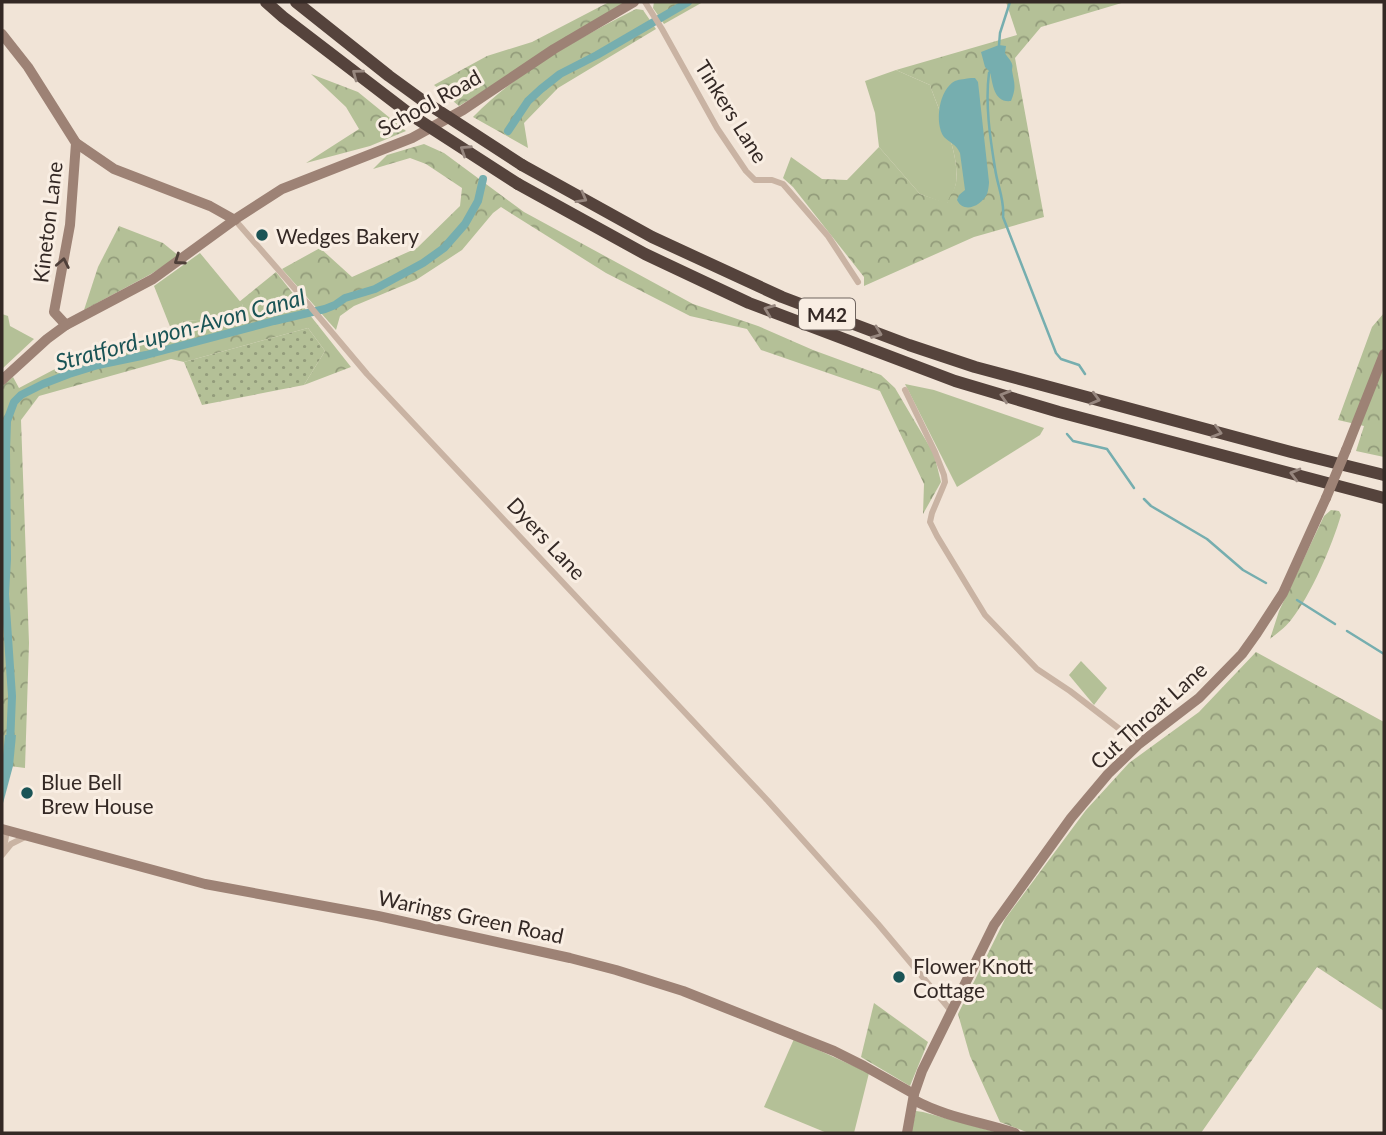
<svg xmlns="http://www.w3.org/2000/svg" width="1386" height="1135" viewBox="0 0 1386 1135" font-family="Lato,sans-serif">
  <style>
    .grass { fill: #b4c097 }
    .forest { fill: url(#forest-crowns) }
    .garden { fill: url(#garden-dots) }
    .water { fill: #76aeaf }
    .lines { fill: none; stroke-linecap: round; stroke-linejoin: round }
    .stream { stroke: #76aeaf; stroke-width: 2.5 }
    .canal { stroke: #76aeaf; stroke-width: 8 }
    .street { stroke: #c9b3a3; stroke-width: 6 }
    .secondary { stroke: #9d8275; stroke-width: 10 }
    .highway { stroke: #55433c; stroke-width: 12 }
    .secondary-bridge { stroke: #9d8275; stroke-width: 10 }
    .highway-bridge { stroke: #55433c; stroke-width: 12 }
    .oneway { stroke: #97877f }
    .oneway2 { stroke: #4e3f39 }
    .poi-dot { fill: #1a5456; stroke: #f9eee3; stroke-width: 2.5 }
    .labels { text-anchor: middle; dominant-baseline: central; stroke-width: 6; stroke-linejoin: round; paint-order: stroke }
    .shield { fill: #f9eee3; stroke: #6f645e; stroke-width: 2 }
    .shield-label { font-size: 19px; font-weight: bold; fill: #342925 }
    .street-label { font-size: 21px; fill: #342925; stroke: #f9eee3 }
    .poi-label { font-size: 21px; fill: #342925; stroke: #f9eee3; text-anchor: start }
    .water-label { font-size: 23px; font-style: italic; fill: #1a5456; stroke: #f9eee3 }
  </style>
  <defs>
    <pattern id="forest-crowns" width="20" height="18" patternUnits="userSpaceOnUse" patternTransform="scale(1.75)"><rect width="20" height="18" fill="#b4c097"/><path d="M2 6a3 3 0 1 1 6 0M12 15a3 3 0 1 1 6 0" fill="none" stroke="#939c7b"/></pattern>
    <pattern id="garden-dots" width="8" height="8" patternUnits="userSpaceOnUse" patternTransform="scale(1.75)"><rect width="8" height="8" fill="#b4c097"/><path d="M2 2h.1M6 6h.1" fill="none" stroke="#939c7b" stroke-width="1.8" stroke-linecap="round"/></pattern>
  </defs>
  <rect width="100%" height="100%" fill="#f1e4d7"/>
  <g class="grass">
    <path d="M896,70l34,15c10,30 30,66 26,98 -1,7 -6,14 -9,21l-27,-10 -41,-47 -4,-34 -10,-32z"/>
    <polygon points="200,253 243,305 228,318 183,321 173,334 154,286"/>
    <polygon points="2,314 8,316 10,326 34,339 2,369"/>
    <polygon points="905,384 934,390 1044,428 1040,435 957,487"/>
    <polygon points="1081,661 1107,688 1094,705 1069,675"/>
    <polygon points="794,1039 869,1073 854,1133 827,1133 764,1107"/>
    <polygon points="916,1111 923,1112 999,1133 911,1133"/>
  </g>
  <g class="forest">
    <polygon points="609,2 629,2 459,106 434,85 487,56 532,42"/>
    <polygon points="654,2 703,2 664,24 653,8"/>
    <path d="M1006,2h119l-84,25 -26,31 29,159 -70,20 -110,49v-9l-71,-90 -10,-9 8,-21 31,22 25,1 32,-33 41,47 27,9c2,-6 8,-14 9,-20 4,-32 -16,-68 -26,-98l-34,-15 121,-35z"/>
    <path d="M636,9l7,1 13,19 -98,59 -34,35 4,25 -55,-31c46,-47 105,-78 163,-108z"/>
    <polygon points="311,74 358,92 406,131 370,146 306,163 359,129 346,107"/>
    <polygon points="424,144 444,153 524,212 693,304 758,326 813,350 881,375 895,388 934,454 941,482 923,514 924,484 880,391 761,350 747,329 690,316 606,273 501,207 493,213 462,250 416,280 354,306 340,316 336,330 282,269 320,248 352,277 417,248 460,206 462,188 426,164 410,158 373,169 387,155"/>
    <polygon points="119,226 163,243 179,256 151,274 84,310 98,267"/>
    <polygon points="276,272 351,367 304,385 325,351 308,328 184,362 171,359 39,396 21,420 29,643 25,768 2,765 2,385 13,377 19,388 55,369 89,354 91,355 173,334 183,321 228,318 243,305 239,302"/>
    <polygon points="1384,313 1384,457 1356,451 1364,426 1338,420 1372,327"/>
    <path d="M1331,510l8,1 2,4c-9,31 -30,80 -50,105 -6,8 -14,13 -21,19l9,-28 45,-95z"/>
    <polygon points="1256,652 1384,722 1384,1011 1317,967 1201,1133 1029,1133 1000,1122 970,1056 958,1014 1005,919 1086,810 1129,763 1199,712"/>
    <polygon points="874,1003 928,1042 910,1086 861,1057"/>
  </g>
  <polygon class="garden" points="308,328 325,351 304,385 202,405 184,362"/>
  <g class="water">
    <path d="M999,45l7,1 -1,7c2,4 6,7 7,11 1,2 0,4 0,6 2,13 5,17 -1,31 -17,2 -18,-16 -21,-29l-5,-5 -4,-15z"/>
    <path d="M971,78h4l3,4 11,100c0,3 -1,10 -2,12 -6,12 -23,20 -30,6l2,-5 6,-5 -5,-37c-4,-9 -10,-10 -16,-16 -10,-14 -5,-48 11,-56 5,-2 11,-2 16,-3z"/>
    <polygon points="5,735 16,735 13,766 2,807 2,765"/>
  </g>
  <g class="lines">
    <g class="stream">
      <polyline points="999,45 1000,33 1010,2"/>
      <path d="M990,72l-1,1c-4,30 1,65 6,95 2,17 10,32 8,49l53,136 5,6 18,6 6,9"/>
      <polyline points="1067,434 1073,441 1107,449 1134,488"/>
      <polyline points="1144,499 1151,506 1207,539 1243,570 1266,583"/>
      <polyline points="1297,600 1335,624"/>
      <polyline points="1347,631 1384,654"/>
    </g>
    <g class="canal">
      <polyline points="508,131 528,101 541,89 560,74 597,55 688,2"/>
      <polyline points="10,745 12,696 5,594 7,559 6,451 7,421 14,402 21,395 43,384 69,374 98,365 146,355 274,321 325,309 335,305 345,298 375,289 423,263 444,248 465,224 478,201 483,179"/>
    </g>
    <g class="street">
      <polyline points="645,2 662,29 717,128 746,171 755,180 772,180 783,184 828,236 858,282"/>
      <polyline points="235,220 303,298 367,374 768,801 878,924 952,1012"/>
      <polyline points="905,390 935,452 944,475 945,482 943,487 932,513 930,522 937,536 985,615 1037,669 1070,691 1139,744"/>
      <polyline points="3,853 7,831"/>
      <polyline points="2,855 11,844 25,837"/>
    </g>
    <g class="secondary">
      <polyline points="2,34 28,67 76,143 70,225 54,312 66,325"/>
      <polyline points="76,143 114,169 210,206 235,220"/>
      <polyline points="2,380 47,339 66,325 153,279 237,218 282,189 412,138 463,110 554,49 634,2"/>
      <polyline points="1346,450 1384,354"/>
      <polyline points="2,829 205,884 378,916 570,958 616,970 683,991 834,1051 864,1066 914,1094"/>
      <path d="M914,1100c31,17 67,22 101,33"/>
      <polyline points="907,1133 914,1094 922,1071 994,925 1071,818 1108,774 1139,744 1199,698 1242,654 1257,633 1283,593 1326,498"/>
    </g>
    <g class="highway">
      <polyline points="266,2 283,17 411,115"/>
      <polyline points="296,2 389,76 422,100"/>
      <polyline points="522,165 652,237 782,297 909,345 975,367 1291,452 1384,475"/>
      <polyline points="518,184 645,254 749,303 955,381 1059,412 1384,498"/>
    </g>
    <polyline class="secondary-bridge" points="1326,498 1346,450"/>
    <g class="highway-bridge">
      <polyline points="422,100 522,165"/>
      <polyline points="411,115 518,184"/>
    </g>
  </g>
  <defs><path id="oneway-chevron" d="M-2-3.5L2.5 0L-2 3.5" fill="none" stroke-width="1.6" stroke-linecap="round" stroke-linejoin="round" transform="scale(1.75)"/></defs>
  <g class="oneway">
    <use href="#oneway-chevron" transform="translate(357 74) rotate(-143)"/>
    <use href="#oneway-chevron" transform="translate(465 150) rotate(-147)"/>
    <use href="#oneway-chevron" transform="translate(582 198) rotate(29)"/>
    <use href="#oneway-chevron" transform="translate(769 310) rotate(-159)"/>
    <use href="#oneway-chevron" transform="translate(877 333) rotate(21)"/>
    <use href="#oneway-chevron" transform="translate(1005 396) rotate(-163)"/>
    <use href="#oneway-chevron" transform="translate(1095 399) rotate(15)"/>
    <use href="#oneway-chevron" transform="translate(1217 432) rotate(16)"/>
    <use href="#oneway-chevron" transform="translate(1295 474) rotate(-165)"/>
  </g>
  <g class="oneway2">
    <use href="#oneway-chevron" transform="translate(179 260) rotate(145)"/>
    <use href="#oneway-chevron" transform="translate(63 263) rotate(-79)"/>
  </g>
  <g class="poi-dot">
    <circle cx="262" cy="235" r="7"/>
    <circle cx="27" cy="793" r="7"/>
    <circle cx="899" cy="977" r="7"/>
  </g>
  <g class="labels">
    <rect class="shield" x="799" y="298.5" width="56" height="31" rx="5"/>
    <g class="shield-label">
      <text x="827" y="314">M42</text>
    </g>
    <g class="street-label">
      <text transform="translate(429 102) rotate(-29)">School Road</text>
      <text transform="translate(732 111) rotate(58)">Tinkers Lane</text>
      <text transform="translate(47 222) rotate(-83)">Kineton Lane</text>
      <text transform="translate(547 538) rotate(47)">Dyers Lane</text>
      <text transform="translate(1148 715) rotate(-42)">Cut Throat Lane</text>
      <text transform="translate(471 916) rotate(12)">Warings Green Road</text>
    </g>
    <g class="poi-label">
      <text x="276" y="235">Wedges Bakery</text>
      <text x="41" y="781">Blue Bell<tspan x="41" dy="24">Brew House</tspan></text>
      <text x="913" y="965">Flower Knott<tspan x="913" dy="24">Cottage</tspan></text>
    </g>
    <g class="water-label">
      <text transform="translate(180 329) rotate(-15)">Stratford-upon-Avon Canal</text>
    </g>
  </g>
  <rect width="1386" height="1135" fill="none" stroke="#342925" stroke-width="7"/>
</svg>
